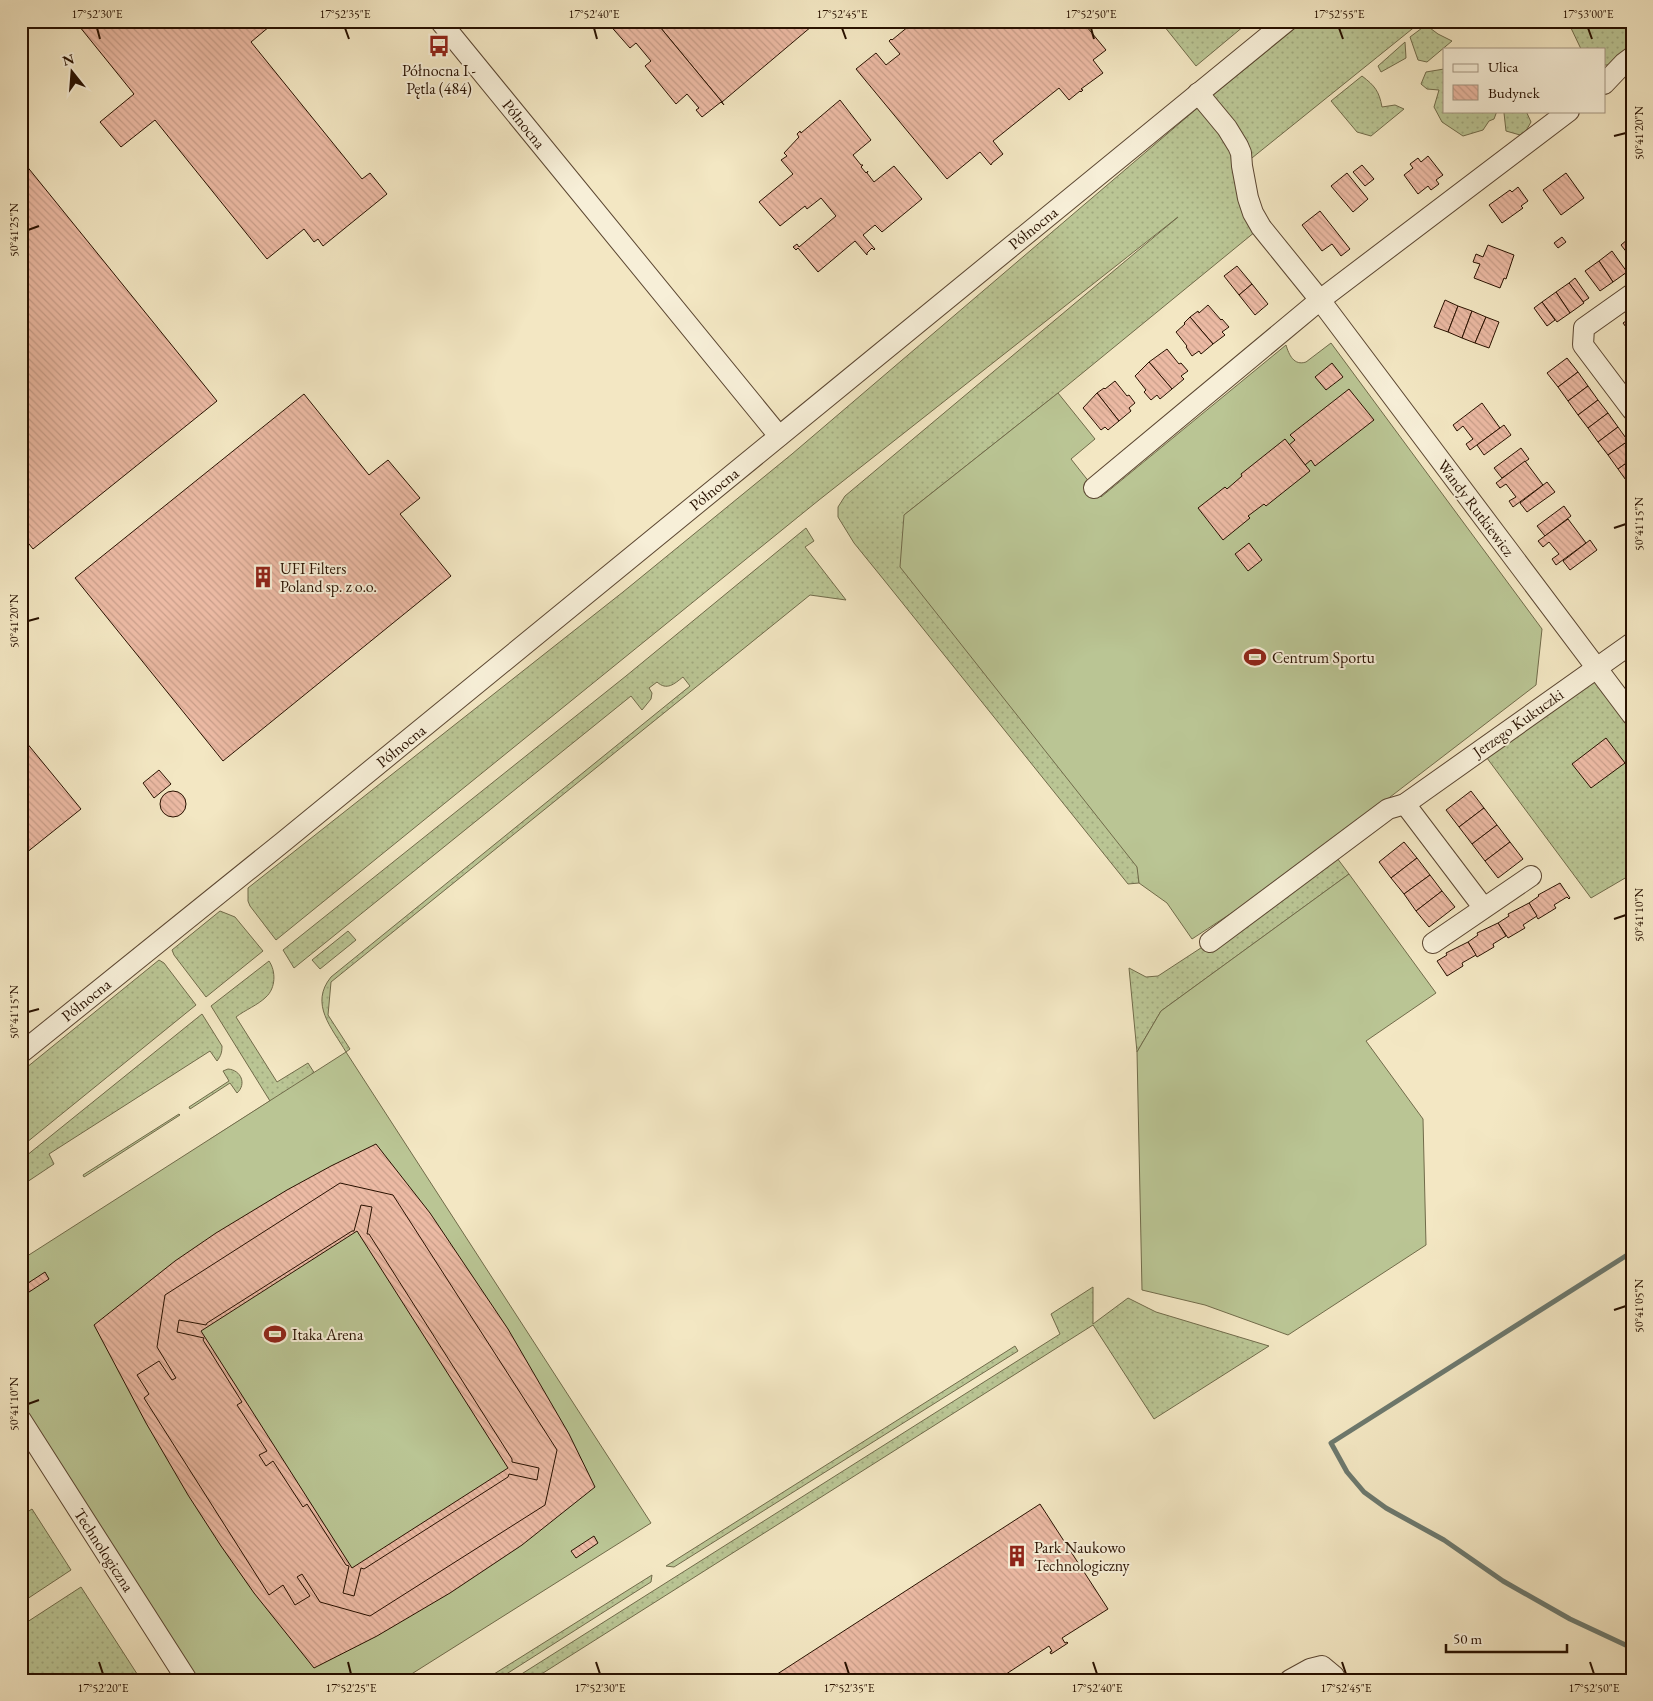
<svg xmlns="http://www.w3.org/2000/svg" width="1653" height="1701" viewBox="0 0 1653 1701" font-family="'EB Garamond',serif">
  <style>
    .grass { fill: url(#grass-dots); stroke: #716b4a }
    .pitch { fill: #bac594; stroke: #716b4a }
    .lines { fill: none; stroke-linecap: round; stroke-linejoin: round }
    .stream { stroke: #6d796e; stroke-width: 5 }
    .building { fill: url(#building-back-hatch); stroke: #281100; fill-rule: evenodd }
    .minor-casing { stroke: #5b4631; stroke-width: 22 }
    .minor { stroke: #f7efd8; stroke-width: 20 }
    .ticks { fill: none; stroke: #281100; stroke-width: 2 }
    .labels { text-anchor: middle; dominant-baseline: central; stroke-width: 4; stroke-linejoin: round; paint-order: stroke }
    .poi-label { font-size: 16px; fill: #281100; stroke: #f7efd8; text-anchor: start }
    .street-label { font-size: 16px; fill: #281100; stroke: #f7efd8 }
    .neatline { fill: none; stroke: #281100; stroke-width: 2 }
    .ticks-label { font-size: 12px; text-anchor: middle; fill: #281100 }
  </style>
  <defs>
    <pattern id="grass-dots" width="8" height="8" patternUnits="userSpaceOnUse" patternTransform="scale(1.25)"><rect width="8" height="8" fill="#bac594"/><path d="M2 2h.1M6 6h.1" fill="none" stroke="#a0a87e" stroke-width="1.8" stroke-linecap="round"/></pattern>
    <pattern id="building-back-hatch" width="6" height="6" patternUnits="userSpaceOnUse" patternTransform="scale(1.25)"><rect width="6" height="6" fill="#ecbaa4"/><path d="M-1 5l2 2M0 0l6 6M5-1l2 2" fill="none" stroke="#ca9f8b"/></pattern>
  </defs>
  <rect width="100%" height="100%" fill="#f3e7c3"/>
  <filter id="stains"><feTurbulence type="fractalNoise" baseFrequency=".004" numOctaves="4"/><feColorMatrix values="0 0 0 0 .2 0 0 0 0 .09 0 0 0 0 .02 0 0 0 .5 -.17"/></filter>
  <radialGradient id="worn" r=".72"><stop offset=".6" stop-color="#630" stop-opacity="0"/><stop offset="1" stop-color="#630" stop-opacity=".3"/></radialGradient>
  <g class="grass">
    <polygon points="1160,21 1250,21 1196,66"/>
    <polygon points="1304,21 1422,21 1242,166 1261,227 1058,393 904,515 1138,867 1139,883 1128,884 884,580 854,543 838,517 838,507 845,496 1178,217 819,500 276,940 250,906 248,901 248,888 623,592 792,454 1201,105"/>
    <polygon points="1544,21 1632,21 1632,46 1609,65 1604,65 1604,49 1581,49 1570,26 1556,23 1547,25"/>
    <polygon points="1426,25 1438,34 1452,41 1427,62 1418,60 1410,37"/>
    <polygon points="1405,42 1406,58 1381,72 1378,66"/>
    <polygon points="1444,69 1444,111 1497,111 1494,119 1489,121 1483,130 1463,136 1442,122 1434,107 1439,90 1427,89 1421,84 1426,72"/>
    <path d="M1362,76c13,10 17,15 20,31l13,-2 9,4 -33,27 -14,-4 -26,-31z"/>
    <polygon points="1502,111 1526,111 1531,122 1526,131 1520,135 1506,131 1504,113"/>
    <path d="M806,528l8,13 -9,6 41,53 -36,-5 -479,387 -3,33 22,34 -4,3c-14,-24 -37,-48 -15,-75l359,-291 -7,-9c-9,7 -16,14 -26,5l-8,6 3,5 -1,6 -9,11 -11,-14 -337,272 -11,-18 343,-274z"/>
    <polygon points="1596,668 1632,715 1632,874 1591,898 1481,750"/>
    <polygon points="1334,854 1349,874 1161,1011 1137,1052 1129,968 1146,977 1158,976 1210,942"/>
    <polygon points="220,911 235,917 263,951 206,997 174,955 172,950"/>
    <polygon points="348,931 356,940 320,969 312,960"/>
    <polygon points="159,960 164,963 196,1005 21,1147 21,1072"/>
    <path d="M269,961c7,10 7,27 -3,36 -8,8 -21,13 -30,20l41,65 31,-19 7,11 -102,72 -4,-6 61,-39 -59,-95z"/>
    <path d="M202,1014l20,32c0,6 -1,10 -5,15l-7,-10 -161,103 5,10 -33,22v-26z"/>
    <path d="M228,1069c13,1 19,15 9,24l-7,-10 -40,26 -1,-2 40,-26 -6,-10z"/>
    <polygon points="179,1114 180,1115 84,1177 83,1175"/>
    <polygon points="1093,1287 1093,1324 1128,1298 1156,1312 1269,1346 1154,1419 1093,1325 532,1680 512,1680 1060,1334 1051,1314"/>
    <polygon points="1015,1346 1018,1351 674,1567 666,1566"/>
    <polygon points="32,1509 71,1570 21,1603 21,1516"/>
    <polygon points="652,1575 651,1582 497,1680 494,1674"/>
    <polygon points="81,1587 141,1680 21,1680 21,1626"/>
  </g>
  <g class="pitch">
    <path d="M1331,343l211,286 -6,56 -254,195 -90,59 -25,-36 -28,-20 -2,-16 -237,-300 4,-52 154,-122 37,46 -24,20 30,38 185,-152c3,10 8,21 20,17z"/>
    <polygon points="1349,874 1436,993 1366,1041 1423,1119 1426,1245 1288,1335 1205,1305 1142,1290 1137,1052 1161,1011"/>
    <polygon points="346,1052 651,1523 402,1680 194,1680 21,1408 21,1260"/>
  </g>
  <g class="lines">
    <polyline class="stream" points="1632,1252 1331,1443 1347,1472 1364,1492 1386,1508 1444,1540 1503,1581 1570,1619 1632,1648"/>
  </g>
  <g class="building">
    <polygon points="75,21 276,21 251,42 362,179 370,173 387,194 323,246 318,239 314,242 304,229 267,259 155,120 121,147 100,122 134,94"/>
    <polygon points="655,21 818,21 722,102"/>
    <polygon points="655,21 722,102 724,105 721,102 702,117 696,110 699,108 687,94 676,104 645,66 651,61 636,43 630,48 607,22"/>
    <polygon points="915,21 1082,21 1106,50 1093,60 1103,73 1081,89 1083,90 1081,92 1080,91 1069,100 1059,88 993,141 1003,154 992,163 991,165 980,152 947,179 856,69 876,53 886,65 900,54 889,41 891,39 892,40"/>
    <polygon points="840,100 871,140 853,155 861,165 863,165 861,167 866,173 868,171 867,173 874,182 894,166 922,199 882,232 875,225 863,235 875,249 874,250 872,248 867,253 867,255 855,241 818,272 798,248 796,250 793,247 797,244 799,247 836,216 821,198 807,209 805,206 780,226 759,202 793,174 781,160 787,156 784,153 799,137 797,134 800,131 801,133"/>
    <polygon points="1428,156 1443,175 1436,180 1439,184 1431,190 1428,186 1418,194 1404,175 1413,168 1410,164 1418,158 1421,162"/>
    <polygon points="21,159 217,401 33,549 21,534"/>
    <polygon points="1362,165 1374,179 1365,186 1353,172"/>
    <polygon points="1347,173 1368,199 1353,212 1331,186"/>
    <polygon points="1566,173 1584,198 1561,215 1543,190"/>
    <polygon points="1518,187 1528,201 1521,206 1523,208 1502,223 1489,205 1510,190 1512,192"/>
    <polygon points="1320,211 1350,249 1341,256 1332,244 1322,251 1302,225"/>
    <polygon points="1562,237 1566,242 1558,248 1554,243"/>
    <polygon points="1628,239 1632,244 1632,259 1621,245"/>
    <polygon points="1488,245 1514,255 1506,279 1504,278 1500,288 1474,278 1480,264 1473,262 1476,254 1483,257"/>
    <polygon points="1612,251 1627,272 1613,282 1599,261"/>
    <polygon points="1599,261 1613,282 1600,291 1585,271"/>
    <polygon points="1237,266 1252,284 1239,295 1224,276"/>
    <polygon points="1575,278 1589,298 1583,302 1569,283"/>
    <polygon points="1569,283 1584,303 1570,313 1556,292"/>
    <polygon points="1252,284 1268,304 1255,315 1239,295"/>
    <polygon points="1556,292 1570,313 1557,322 1542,302"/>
    <polygon points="1445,300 1458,306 1448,332 1434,327"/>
    <polygon points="1542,302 1555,320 1547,326 1534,308"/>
    <polygon points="1208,305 1221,320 1222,319 1229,327 1222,332 1225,335 1213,344 1190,317 1198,311 1199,313"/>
    <polygon points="1458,306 1472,311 1462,338 1448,332"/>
    <polygon points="1472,311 1486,317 1475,343 1462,338"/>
    <polygon points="1190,317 1213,344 1201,354 1199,351 1192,356 1186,347 1187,346 1176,332 1185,324 1184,323"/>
    <polygon points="1486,317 1499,322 1489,348 1475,343"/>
    <polygon points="1632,317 1632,335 1623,323"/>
    <polygon points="1167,349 1179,364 1181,363 1188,371 1181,376 1184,379 1172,389 1149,362"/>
    <polygon points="1567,358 1578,372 1558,387 1547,373"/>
    <polygon points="1149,362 1172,389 1160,399 1157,395 1151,400 1144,392 1146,390 1135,376"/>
    <polygon points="1332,363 1343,377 1326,390 1315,377"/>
    <polygon points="1578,372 1588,386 1568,401 1558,387"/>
    <polygon points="1115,381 1127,396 1129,395 1135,403 1129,408 1131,411 1119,421 1097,393 1104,388 1105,389"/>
    <polygon points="1588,386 1598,400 1578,415 1568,401"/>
    <polygon points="1349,389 1374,420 1315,466 1311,460 1305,465 1289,445 1295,440 1290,435"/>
    <polygon points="1097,393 1119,421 1108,430 1105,427 1101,430 1083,408"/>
    <polygon points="304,394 369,475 388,460 420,498 400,514 451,576 223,761 75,578"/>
    <polygon points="1598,400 1608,413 1588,428 1578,415"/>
    <polygon points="1482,403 1500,428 1470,450 1466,444 1473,439 1463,426 1457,431 1453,425"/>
    <polygon points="1608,413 1618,427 1598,442 1588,428"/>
    <polygon points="1504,425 1511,435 1484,455 1477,445"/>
    <polygon points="1618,427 1628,441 1608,455 1598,442"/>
    <polygon points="1285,439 1310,471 1266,506 1264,504 1248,516 1250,518 1223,540 1198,508 1225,487 1227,489 1242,476 1241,474"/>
    <polygon points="1628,441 1632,446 1632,459 1618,469 1608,455"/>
    <polygon points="1521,448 1529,459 1502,478 1494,468"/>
    <polygon points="1632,459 1632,480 1628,483 1618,469"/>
    <polygon points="1525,461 1543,485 1513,507 1509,501 1516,497 1506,484 1500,488 1496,483"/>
    <polygon points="1547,482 1555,492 1527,512 1520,503"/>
    <polygon points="1564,506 1571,516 1545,536 1537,526"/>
    <polygon points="1568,519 1586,543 1556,565 1552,559 1559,554 1549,542 1543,547 1538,541"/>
    <polygon points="1590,540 1597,550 1570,570 1563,561"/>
    <polygon points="1249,543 1262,560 1248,571 1235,554"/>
    <polygon points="21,736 81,809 21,857"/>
    <polygon points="1606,738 1625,763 1591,788 1572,764"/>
    <polygon points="159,770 171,784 154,798 143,783"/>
    <circle cx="173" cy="804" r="13"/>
    <polygon points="1471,791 1484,808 1459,827 1446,810"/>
    <polygon points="1484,808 1497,825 1472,844 1459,827"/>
    <polygon points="1497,825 1510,842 1485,861 1472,844"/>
    <polygon points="1404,842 1417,858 1391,878 1379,862"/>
    <polygon points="1510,842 1523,859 1498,878 1485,861"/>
    <polygon points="1417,858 1430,875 1404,894 1391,878"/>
    <polygon points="1430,875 1442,891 1416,911 1404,894"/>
    <polygon points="1560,883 1570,898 1569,899 1567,897 1554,905 1556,908 1538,919 1529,903 1539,896 1538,895"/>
    <polygon points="1442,891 1455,907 1429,927 1416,911"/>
    <polygon points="1529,903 1537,916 1523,925 1525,928 1508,938 1498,923 1509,916 1508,914"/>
    <polygon points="1498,923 1506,936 1493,944 1494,947 1477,957 1468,942 1478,935 1477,933"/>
    <polygon points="1468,942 1476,955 1462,963 1463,966 1447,976 1437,961 1447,955 1446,953"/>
    <path d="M376,1144l54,69 78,116 61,105 26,53 -73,58 -72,48 -73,43 -63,32 -60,-75 -33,-47 -33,-51 -42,-72 -52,-98 81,-64 41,-28 71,-43 44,-24zM357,1231l151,237 -156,100 -151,-237z"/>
    <path d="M340,1183l53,12 164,255 -12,55 -175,111 -50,-14 -18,-28 -5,3 13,19 -15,9 -12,-20 -14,10 -125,-197 5,-4 -12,-19 22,-14 13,19 4,-2 -19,-31 8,-52zM361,1205l11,2 -5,27h2l143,225v3l27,6 -2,12 -28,-6 -1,3 -144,92 -3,-1 -7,28 -11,-3 6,-27 -3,-1 -39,-61 -4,3 -30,-46 -7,5 -7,-11 8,-4 -30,-46 5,-3 -39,-62 1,-2 -27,-6 2,-12 27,5 1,-2 145,-92h2z"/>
    <polygon points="45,1272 49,1279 26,1294 22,1287"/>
    <polygon points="1040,1504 1108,1609 1062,1638 1065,1643 1067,1642 1068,1643 1051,1654 1050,1652 1052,1651 1049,1646 997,1680 768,1680"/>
    <polygon points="594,1536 598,1543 576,1558 571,1551"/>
  </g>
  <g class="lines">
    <g class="minor-casing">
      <g id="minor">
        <polyline points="440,21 779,436"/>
        <polyline points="1604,84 1624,63 1632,57"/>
        <polyline points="1569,111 1320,300 1632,715"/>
        <polyline points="1632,294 1584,328 1583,345 1632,410"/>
        <polyline points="1094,488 1320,300 1261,227 1253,213 1248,198 1242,166 1241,153 1238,146 1227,128 1198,93"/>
        <polyline points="1405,804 1483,907"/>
        <polyline points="1210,942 1388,809 1405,804 1632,643"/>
        <polyline points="1433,943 1531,876"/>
        <polyline points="21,1053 283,842 1287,21"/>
        <polyline points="21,1420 187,1680"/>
        <polyline points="1290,1680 1310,1669 1322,1666 1334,1676 1336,1680"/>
      </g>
    </g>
    <use href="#minor" class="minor"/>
  </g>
  <path class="ticks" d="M97,28l3,11M345,28l4,11M594,28l3,11M842,28l4,11M1091,28l3,11M1339,28l4,11M1588,28l4,11M1614,136l12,-3M28,230l11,-4M1614,528l12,-4M28,621l11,-3M1614,919l12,-4M28,1012l11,-3M1614,1310l12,-4M28,1404l11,-4M99,1662l4,12M348,1662l3,12M596,1662l4,12M845,1662l4,12M1093,1662l4,12M1342,1662l4,12M1590,1662l4,12"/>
  <defs>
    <g id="bus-bare" transform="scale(1.725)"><path d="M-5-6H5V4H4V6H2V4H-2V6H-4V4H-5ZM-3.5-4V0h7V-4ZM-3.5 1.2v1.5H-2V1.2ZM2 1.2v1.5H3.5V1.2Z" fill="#8f2418" stroke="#f7efd8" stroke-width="2.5" paint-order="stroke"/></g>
    <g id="building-bare" transform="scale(1.725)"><path d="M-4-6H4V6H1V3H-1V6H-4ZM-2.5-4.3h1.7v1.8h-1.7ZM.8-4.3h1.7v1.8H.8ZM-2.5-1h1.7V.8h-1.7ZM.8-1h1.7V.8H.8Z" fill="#8f2418" stroke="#f7efd8" stroke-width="2.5" paint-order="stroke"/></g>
    <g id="stadium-bare" transform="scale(1.725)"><path d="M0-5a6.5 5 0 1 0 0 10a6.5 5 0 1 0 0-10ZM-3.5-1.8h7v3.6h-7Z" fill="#8f2418" stroke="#f7efd8" stroke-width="2.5" paint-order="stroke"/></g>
  </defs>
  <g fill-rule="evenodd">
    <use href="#bus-bare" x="439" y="46"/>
    <use href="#building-bare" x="263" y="577"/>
    <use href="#stadium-bare" x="1255" y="657"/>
    <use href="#stadium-bare" x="275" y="1334"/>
    <use href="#building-bare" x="1017" y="1556"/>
  </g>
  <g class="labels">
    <g class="poi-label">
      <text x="439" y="70" text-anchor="middle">Północna I -<tspan x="439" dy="18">Pętla (484)</tspan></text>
      <text x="280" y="568">UFI Filters<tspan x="280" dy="18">Poland sp. z o.o.</tspan></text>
      <text x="1272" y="657">Centrum Sportu</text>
      <text x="292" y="1334">Itaka Arena</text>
      <text x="1034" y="1547">Park Naukowo<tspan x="1034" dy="18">Technologiczny</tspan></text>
    </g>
    <g class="street-label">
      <text transform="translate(524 124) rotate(51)">Północna</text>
      <text transform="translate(1033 228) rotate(-39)">Północna</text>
      <text transform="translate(714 489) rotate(-39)">Północna</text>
      <text transform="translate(1476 508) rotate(53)">Wandy Rutkiewicz</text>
      <text transform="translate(1518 723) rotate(-35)">Jerzego Kukuczki</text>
      <text transform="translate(401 746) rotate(-39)">Północna</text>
      <text transform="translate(86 1000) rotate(-39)">Północna</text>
      <text transform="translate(104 1550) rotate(57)">Technologiczna</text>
    </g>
  </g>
  <rect width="1653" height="1701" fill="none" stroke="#f3e7c3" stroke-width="55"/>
  <rect x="1443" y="48" width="162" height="65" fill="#f7efd8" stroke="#a49682"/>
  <rect x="1453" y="64" width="25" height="8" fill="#f7efd8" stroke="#a49682"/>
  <text x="1488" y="72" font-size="15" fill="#281100">Ulica</text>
  <rect x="1453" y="85" width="25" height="15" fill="url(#building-back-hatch)" stroke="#a49682"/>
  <text x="1488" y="98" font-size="15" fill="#281100">Budynek</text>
  <g transform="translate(72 72) rotate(343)" stroke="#f7efd8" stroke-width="4" paint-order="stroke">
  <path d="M0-4L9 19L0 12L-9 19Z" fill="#281100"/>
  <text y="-8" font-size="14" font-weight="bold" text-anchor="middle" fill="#281100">N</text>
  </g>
  <path d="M1446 1644v8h121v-8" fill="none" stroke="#281100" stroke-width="2.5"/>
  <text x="1453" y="1644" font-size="15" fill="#281100" stroke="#f7efd8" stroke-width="4" paint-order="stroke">50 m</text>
  <rect x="28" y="28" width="1598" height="1646" class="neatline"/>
  <g class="ticks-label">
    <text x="97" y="18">17°52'30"E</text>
    <text x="345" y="18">17°52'35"E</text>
    <text x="594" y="18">17°52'40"E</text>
    <text x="842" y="18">17°52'45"E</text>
    <text x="1091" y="18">17°52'50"E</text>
    <text x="1339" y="18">17°52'55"E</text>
    <text x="1588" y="18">17°53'00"E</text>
    <text transform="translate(1639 133) rotate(-90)" y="4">50°41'20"N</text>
    <text transform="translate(14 230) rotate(-90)" y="4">50°41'25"N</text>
    <text transform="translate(1639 524) rotate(-90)" y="4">50°41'15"N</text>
    <text transform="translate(14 621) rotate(-90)" y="4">50°41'20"N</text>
    <text transform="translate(1639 915) rotate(-90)" y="4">50°41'10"N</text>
    <text transform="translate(14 1012) rotate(-90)" y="4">50°41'15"N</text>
    <text transform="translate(1639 1306) rotate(-90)" y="4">50°41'05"N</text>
    <text transform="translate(14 1404) rotate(-90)" y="4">50°41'10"N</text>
    <text x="103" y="1692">17°52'20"E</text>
    <text x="351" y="1692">17°52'25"E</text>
    <text x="600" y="1692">17°52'30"E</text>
    <text x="849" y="1692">17°52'35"E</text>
    <text x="1097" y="1692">17°52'40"E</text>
    <text x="1346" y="1692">17°52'45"E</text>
    <text x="1594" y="1692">17°52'50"E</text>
  </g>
  <rect width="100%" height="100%" filter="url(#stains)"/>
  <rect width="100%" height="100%" fill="url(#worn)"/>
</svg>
